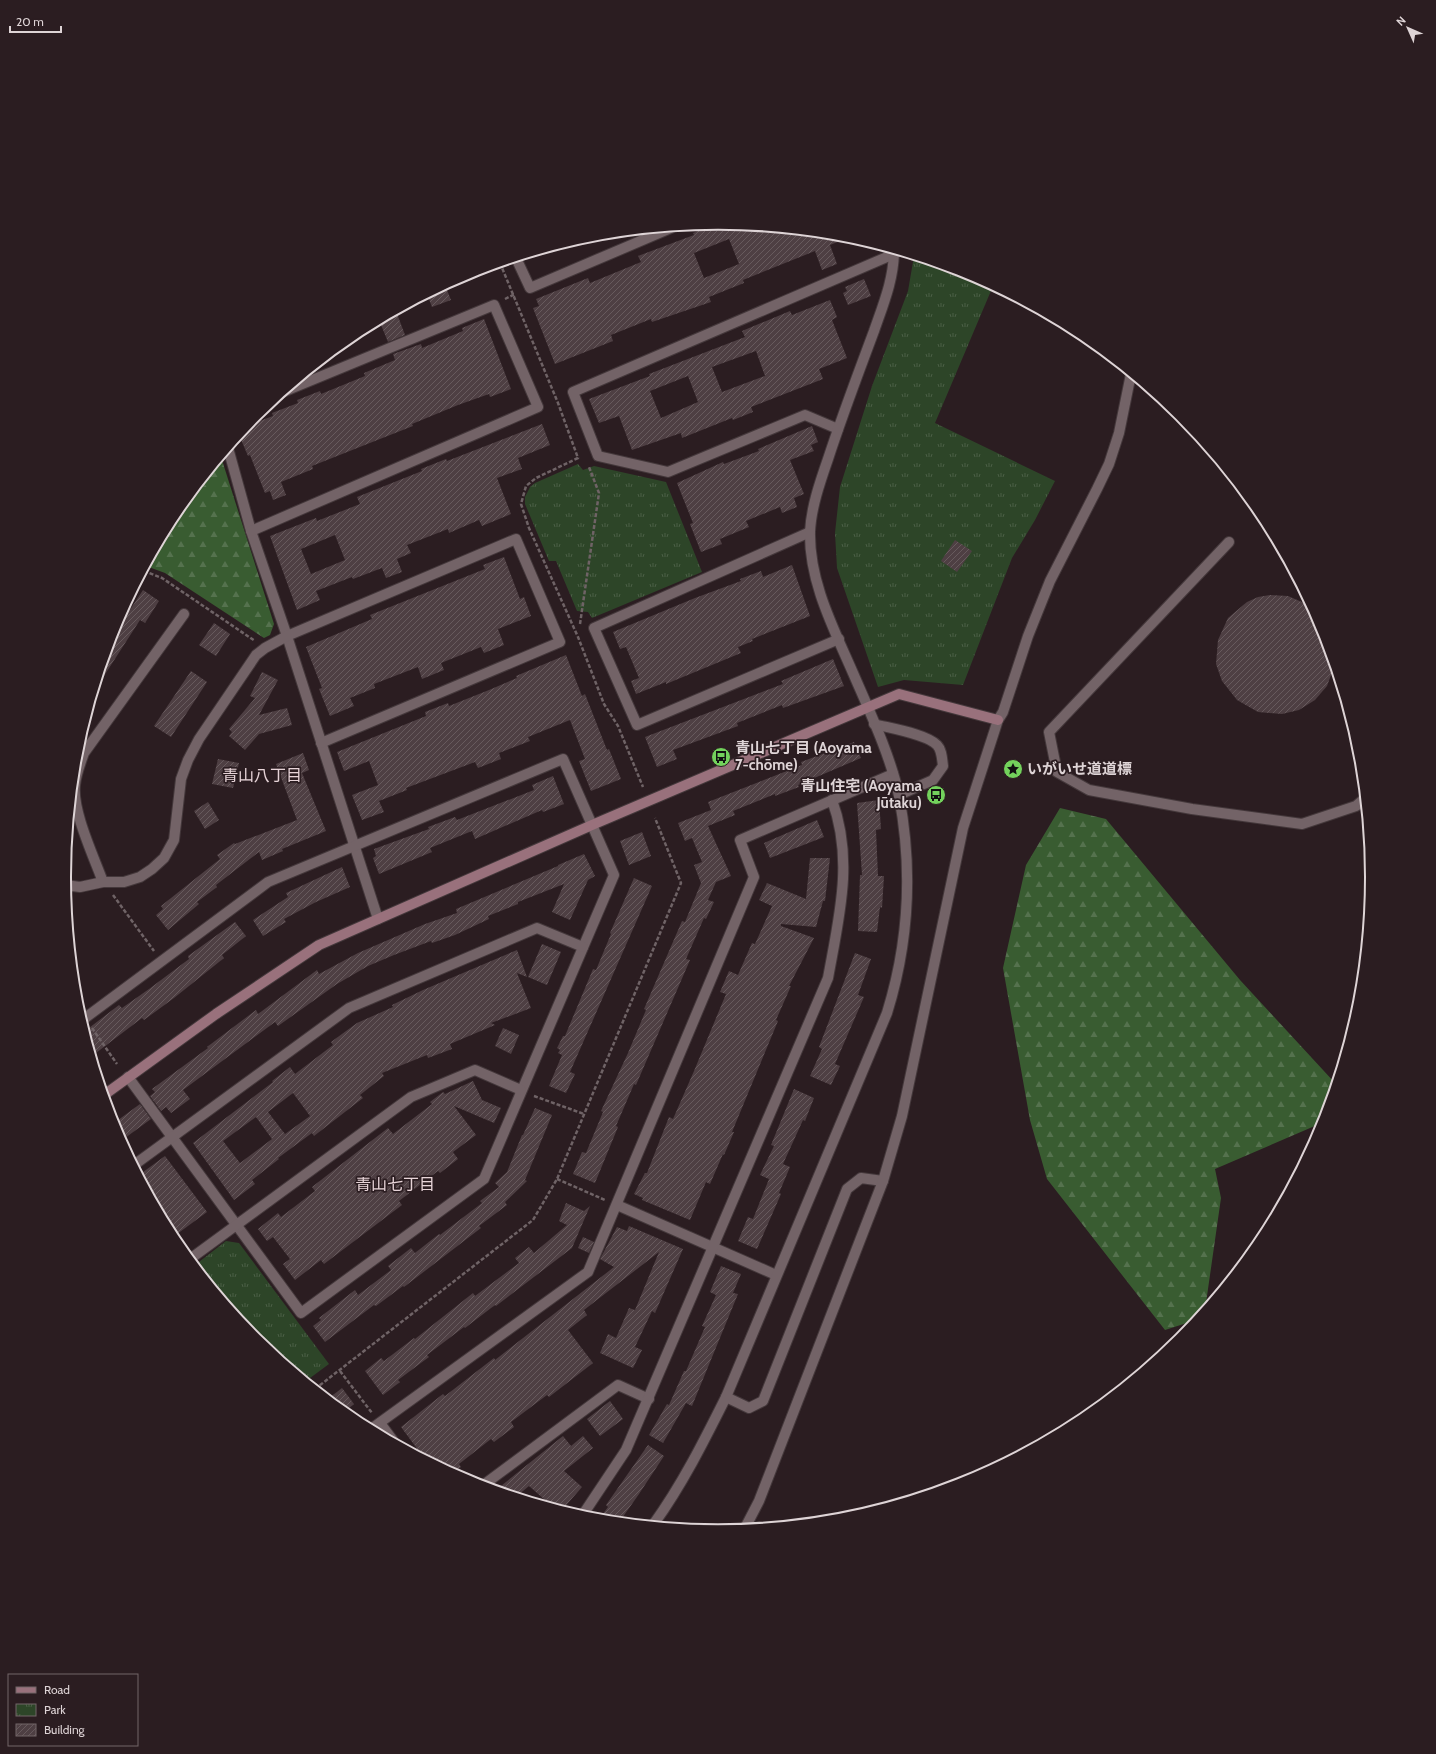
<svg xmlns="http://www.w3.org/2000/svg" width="1436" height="1754" viewBox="0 0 1436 1754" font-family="Cabin,'Noto Sans JP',sans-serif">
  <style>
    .forest { fill: url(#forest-firs) }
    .park { fill: url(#park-tufts) }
    .building { fill: url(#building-hatch); fill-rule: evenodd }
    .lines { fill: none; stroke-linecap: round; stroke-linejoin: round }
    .lane-casing { stroke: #44383b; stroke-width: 12 }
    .street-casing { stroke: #44383b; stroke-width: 12 }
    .secondary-casing { stroke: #44383b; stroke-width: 12 }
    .path { stroke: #6f6366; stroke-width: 2.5; stroke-dasharray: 4 2; stroke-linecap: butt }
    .lane { stroke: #736367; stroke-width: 10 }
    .street { stroke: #736367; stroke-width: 10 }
    .secondary { stroke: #99717c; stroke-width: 10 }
    .labels { text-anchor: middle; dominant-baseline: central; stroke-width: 3.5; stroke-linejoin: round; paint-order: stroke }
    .poi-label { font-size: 15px; font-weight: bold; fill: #ded4d6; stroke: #2b1d21; text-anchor: start }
    .neighbourhood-label { font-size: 16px; fill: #e7d4d8; stroke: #2b1d21 }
    .rim { fill: none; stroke: #ded4d6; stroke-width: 2 }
  </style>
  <defs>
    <pattern id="forest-firs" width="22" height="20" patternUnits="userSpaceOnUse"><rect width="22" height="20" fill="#395c31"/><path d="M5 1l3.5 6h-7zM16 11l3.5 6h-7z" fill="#55724e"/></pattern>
    <pattern id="park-tufts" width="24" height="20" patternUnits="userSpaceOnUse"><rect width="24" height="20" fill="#2d4528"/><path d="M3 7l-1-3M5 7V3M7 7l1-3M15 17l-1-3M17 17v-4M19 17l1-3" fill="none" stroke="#4b5f46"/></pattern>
    <pattern id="building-hatch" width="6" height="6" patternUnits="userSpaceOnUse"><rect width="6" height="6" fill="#4e3f43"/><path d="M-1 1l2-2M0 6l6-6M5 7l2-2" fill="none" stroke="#675a5d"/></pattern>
  </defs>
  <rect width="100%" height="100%" fill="#2b1d21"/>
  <g class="forest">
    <polygon points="221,457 274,624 270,635 264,638 165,573 146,566 174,513"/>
    <polygon points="1060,808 1106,819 1240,980 1335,1083 1324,1122 1215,1169 1221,1198 1205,1310 1196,1320 1165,1330 1047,1179 1030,1120 1003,968 1026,865"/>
  </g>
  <g class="park">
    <polygon points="914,256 968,273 993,286 935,423 1055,481 1035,520 1012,558 963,685 904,680 878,687 837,568 835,533 840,487 872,386 908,291"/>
    <polygon points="578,464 583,470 594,466 666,482 702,572 592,618 588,612 577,611 556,561 549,561 525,504 525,497 530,487 535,483"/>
    <polygon points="226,1241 239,1243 329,1364 306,1381 255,1339 195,1265"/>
  </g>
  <g class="building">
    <path d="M718,223l132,14 -20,8 7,19 -15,6 -7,-19 -72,29 1,3 -35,14 2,5 -59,20 -1,-3 -40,16 2,6 -58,23 -22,-56 6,-2 -3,-7 52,-21 2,5 51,-21 -3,-6 56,-21 -1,-2zM729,239l10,25 -35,14 -10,-25z"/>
    <polygon points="864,279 871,296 848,305 843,293 847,291 845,287"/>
    <polygon points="445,285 451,300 432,307 427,294"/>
    <path d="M830,300l7,17 -5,3 15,38 -28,11 4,10 -72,28 2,5 -20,8 -1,-2 -50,20 -1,-5 -49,17 -13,-34 -20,7 -10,-24 61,-23 -1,-2 96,-37 -3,-6 48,-20 2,4zM756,351l9,25 -43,16 -10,-25zM688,376l10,26 -37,16 -11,-27z"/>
    <polygon points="396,311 405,335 388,342 379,320"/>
    <polygon points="484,319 511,389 490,397 489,394 458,405 412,424 413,426 380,439 312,466 313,469 281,482 286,495 273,500 270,491 265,493 250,455 248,456 239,435 246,426 273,416 272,413 298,403 297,400 320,391 321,394 365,376 364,373 395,360 393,354 421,344 422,348 463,331 462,328"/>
    <path d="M542,424l8,21 -32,13 4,11 -25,9 14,36 -29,12 -3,-6 -30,13 -1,-4 -41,16 4,8 -14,6 5,13 -16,6 -4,-10 -29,11 -1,-2 -36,14 4,9 -23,10 -27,-74 46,-18 1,3 43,-17 -3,-7 65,-26 -1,-2 25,-10 1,2zM335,535l10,25 -34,14 -10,-25z"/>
    <polygon points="812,426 818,442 811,445 814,451 790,460 804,494 794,498 797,507 782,513 780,507 746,521 749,527 720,539 722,544 701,552 690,524 693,523 677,483 723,462 724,464 759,451 758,449"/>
    <polygon points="955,540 972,551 957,572 941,561"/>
    <polygon points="504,557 520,599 524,597 531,616 498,629 504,645 484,653 481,647 441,663 444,670 422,679 418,667 374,684 375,688 350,698 354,706 330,716 319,689 322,688 306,647 372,619 370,615 485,569 483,565"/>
    <polygon points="792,565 810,616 752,639 753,641 738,647 741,653 666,684 666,682 636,694 631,681 639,678 626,647 620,649 613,632 695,598 741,581 740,579 761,571 763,577"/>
    <polygon points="143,590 159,601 145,623 140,620 102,679 98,677 114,627 118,628"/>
    <polygon points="1270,595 1288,596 1311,606 1322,627 1334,667 1327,686 1315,700 1299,710 1282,714 1258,712 1237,700 1222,681 1216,664 1218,640 1228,618 1247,602 1258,597"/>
    <polygon points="214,623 230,634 216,656 199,645"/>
    <polygon points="566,655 582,696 585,694 607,750 609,749 621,779 591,791 579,761 585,759 570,720 528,737 530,741 499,753 501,759 478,768 475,762 406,788 407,790 379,801 384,812 362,820 352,795 378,785 369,761 344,771 337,752 426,716 425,712 448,703 449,706 489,690 517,678 516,676"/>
    <polygon points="833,659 844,686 783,708 782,705 737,723 738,726 673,750 677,759 657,767 645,737 783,684 781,681"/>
    <polygon points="191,671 207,682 171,737 154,726"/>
    <polygon points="262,672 278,680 259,715 287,708 292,725 259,734 245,750 229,736 232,732 229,729 255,698 250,696"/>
    <polygon points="854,742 861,758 798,785 799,787 775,796 775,794 733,811 735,815 708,826 731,876 716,882 708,900 714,902 706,919 704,918 686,959 690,960 636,1085 634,1084 616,1126 618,1127 595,1183 573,1174 582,1152 586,1153 603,1112 601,1111 628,1053 646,1010 644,1009 682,921 685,922 701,883 694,865 702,862 692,838 685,841 678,823 711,810 708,802 802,765 801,762"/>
    <polygon points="303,753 309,770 302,773 326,831 282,849 283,851 262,860 259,852 216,885 217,887 197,902 199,904 168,930 156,915 163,909 161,906 220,859 217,855 234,843 235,844 297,820 276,764"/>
    <polygon points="218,759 239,763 233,788 212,784"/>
    <polygon points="553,776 564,804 543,812 542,810 475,839 472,831 430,848 432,852 379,874 373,858 376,856 374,849 429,829 428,827 455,817 457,820 534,790 532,785"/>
    <polygon points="879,800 881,829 876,830 878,876 884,876 882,908 880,907 877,932 858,931 860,875 862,875 857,803"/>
    <polygon points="208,802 219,820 205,829 194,811"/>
    <polygon points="817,820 824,837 770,858 764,843"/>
    <polygon points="642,832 651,856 629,865 620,841"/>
    <polygon points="584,854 595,876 588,880 570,920 552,912 564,884 518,902 518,904 488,916 489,919 455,935 432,943 431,941 394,955 368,966 337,984 278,1026 275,1022 183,1090 190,1099 171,1113 166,1107 161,1111 150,1096 155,1092 152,1089 208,1048 207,1047 256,1010 258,1014 317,970 319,974 358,953 425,924 457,913 456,909 558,866 558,865"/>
    <polygon points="810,858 830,858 825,901 823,901 816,927 781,924 781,926 814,938 789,986 791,986 776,1020 778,1021 732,1132 734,1132 724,1155 723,1154 710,1184 706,1182 690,1220 642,1200 643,1198 634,1194 645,1173 647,1173 669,1117 673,1119 694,1071 726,994 720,992 729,971 738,975 752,943 755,944 772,906 759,900 767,883 806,899"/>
    <polygon points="342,867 350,887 316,902 284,919 286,922 263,936 253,920 288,897 286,893"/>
    <polygon points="634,878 652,886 570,1072 575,1074 566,1093 549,1086 562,1055 558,1053 560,1050 557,1048 563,1036 565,1036 593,969 596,970 611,934 610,933"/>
    <polygon points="235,922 246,936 222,955 224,958 174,998 144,1020 142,1018 92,1056 85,1031 119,1005 122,1008 149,989 189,959 188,956"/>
    <polygon points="542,944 561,952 547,985 528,977"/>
    <path d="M517,950l10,27 -10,-4 14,35 -40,15 4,2 -45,19 2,5 -24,9 -1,-3 -45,18 2,3 -24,19 3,3 -49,38 -2,-3 -34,25 1,1 -27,21 3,4 -21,16 -41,-57 80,-61 -1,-1 18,-14 5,7 38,-29 -2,-3 26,-19 36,-16 -1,-2 31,-15zM293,1093l17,23 -25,18 -17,-22zM256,1117l16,22 -32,24 -17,-22z"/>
    <polygon points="855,953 871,959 858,995 864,997 835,1064 840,1066 831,1085 810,1076 822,1049 819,1047"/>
    <polygon points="503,1028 519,1035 511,1054 495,1046"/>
    <polygon points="473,1081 482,1100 501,1108 494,1123 454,1106 476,1135 453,1152 458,1159 440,1173 438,1171 399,1201 402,1205 324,1264 321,1260 295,1280 283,1264 290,1259 273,1237 267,1241 258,1229 278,1213 281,1217 315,1191 312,1187 388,1128 393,1134 432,1104 430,1102 443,1092 445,1094"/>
    <polygon points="794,1089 814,1098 805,1121 803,1120 783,1164 790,1167 779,1193 781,1194 757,1249 738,1241 748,1217 753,1219 769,1179 760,1175 774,1146 771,1145"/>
    <polygon points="140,1104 151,1119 125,1138 114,1123"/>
    <polygon points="535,1108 552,1115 525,1180 527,1181 505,1202 507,1205 479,1226 481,1228 404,1287 403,1286 376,1306 374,1305 325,1342 313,1326 321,1320 319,1318 355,1290 358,1295 391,1270 388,1266 411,1248 415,1253 439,1234 440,1235 482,1203 480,1201 499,1187 495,1183 507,1172 522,1135 523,1135"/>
    <polygon points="165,1156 207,1212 173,1237 139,1175"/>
    <polygon points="566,1203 584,1211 590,1206 572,1248 496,1306 495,1305 465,1328 464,1327 427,1355 429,1357 398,1380 400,1382 383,1395 365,1371 381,1358 384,1361 414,1338 415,1339 473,1293 475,1296 519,1263 515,1258 529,1247 534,1253 567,1225 559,1221"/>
    <polygon points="629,1226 683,1249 655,1313 652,1311 635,1347 642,1350 633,1368 600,1353 608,1334 616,1338 629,1308 635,1310 659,1252 584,1310 587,1315 568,1330 593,1363 549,1397 547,1395 511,1422 514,1427 494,1442 491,1439 459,1464 461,1467 453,1473 424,1458 401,1427 443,1394 445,1396 494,1358 495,1360 614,1267 600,1259 617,1227 627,1231"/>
    <polygon points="583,1237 594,1242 589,1253 578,1248"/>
    <polygon points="721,1266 741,1274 733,1293 738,1294 692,1406 686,1403 663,1443 649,1435 667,1404 669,1405 684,1371 686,1371 705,1327 702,1326 716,1295 710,1292"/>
    <polygon points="342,1388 354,1404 344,1412 328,1399"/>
    <polygon points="610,1401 623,1419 600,1436 587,1419"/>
    <polygon points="563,1436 571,1446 583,1436 593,1448 564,1471 582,1487 562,1510 553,1507 529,1486 517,1496 496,1490"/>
    <polygon points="648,1445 664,1456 639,1494 620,1521 599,1519 608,1507 606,1505"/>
  </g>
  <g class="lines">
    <g class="lane-casing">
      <g id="lane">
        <polyline points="1229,542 1049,732 1057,772 1089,790 1192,809 1302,824 1356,806 1364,799"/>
        <path d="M874,724c15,4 53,10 63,21 5,5 5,14 6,21l-10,14 -34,15"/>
      </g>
    </g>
    <g class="street-casing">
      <g id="street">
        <polyline points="516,258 530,288 671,228"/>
        <polyline points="838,429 805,415 668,472 598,456 573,392 894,254"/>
        <polyline points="228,448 251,531 287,636 378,919"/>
        <polyline points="251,531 538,407 494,305 283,392"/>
        <polyline points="810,532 594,628 637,725 839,639"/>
        <path d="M103,882c-9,-25 -31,-71 -28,-97 1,-11 5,-21 9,-32l100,-139"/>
        <polyline points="65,885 80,887 103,882 124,882 140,877 152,869 164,858 174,840 181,779 188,760 199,739 256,655 265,648 287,636 516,539 560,642 321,743"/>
        <polyline points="78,1008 85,1018"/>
        <polyline points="81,1021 268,882 563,759 614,875 484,1179 301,1313 128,1077"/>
        <polyline points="134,1165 349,1008 537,928 583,947"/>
        <polyline points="617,1205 776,1275"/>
        <polyline points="190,1259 411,1097 475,1070 521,1090"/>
        <polyline points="726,1397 749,1408 763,1401 847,1189 861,1178 883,1181"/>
        <polyline points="380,1423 394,1442"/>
        <polyline points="371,1429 588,1272 754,877 740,840 893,774"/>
        <polyline points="482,1486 618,1385 649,1399"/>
        <path d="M582,1516l44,-66 202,-472c11,-61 26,-118 4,-178"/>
        <path d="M653,1525c29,-40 51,-84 73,-128l161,-384c22,-71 26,-143 12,-217 -8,-39 -30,-86 -46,-123 -19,-44 -44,-91 -43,-141 1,-24 10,-50 18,-73 14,-43 30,-85 46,-128 9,-26 20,-52 20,-81"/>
        <polyline points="745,1528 759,1501 883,1181 902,1116 963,828 998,720 1003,712 1028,636 1050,581 1097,489 1109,464 1119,433 1131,374"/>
      </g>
    </g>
    <g class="secondary-casing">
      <polyline id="secondary" points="104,1095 216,1014 319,945 592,825 899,694 998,720"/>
    </g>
    <g class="path">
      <polyline points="500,263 558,403 578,458 536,478 526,486 521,504 529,528 578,637 604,704 618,726 643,787"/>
      <polyline points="505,299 515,294"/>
      <polyline points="144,571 162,578 255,641"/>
      <polyline points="580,624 599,493 589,467"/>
      <polyline points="113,895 154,951"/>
      <polyline points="92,1028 117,1064"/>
      <polyline points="534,1096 584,1114"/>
      <polyline points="557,1179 605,1200"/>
      <polyline points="340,1371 372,1413"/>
      <polyline points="315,1389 533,1220 557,1179 681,883 655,818"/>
    </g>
    <use href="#lane" class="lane"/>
    <use href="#street" class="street"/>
    <use href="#secondary" class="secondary"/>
  </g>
  <defs>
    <g id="bus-disc" transform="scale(1)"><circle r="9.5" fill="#73d25c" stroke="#2b1d21"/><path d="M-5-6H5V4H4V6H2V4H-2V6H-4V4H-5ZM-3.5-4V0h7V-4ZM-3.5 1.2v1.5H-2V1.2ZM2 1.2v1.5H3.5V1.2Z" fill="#111"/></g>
    <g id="sight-disc" transform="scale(1)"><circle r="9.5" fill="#73d25c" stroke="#2b1d21"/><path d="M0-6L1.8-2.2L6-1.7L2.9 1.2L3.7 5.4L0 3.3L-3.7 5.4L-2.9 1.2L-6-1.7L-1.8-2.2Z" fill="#111"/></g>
  </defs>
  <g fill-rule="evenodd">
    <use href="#bus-disc" x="721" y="757"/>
    <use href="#sight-disc" x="1013" y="769"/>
    <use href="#bus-disc" x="936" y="795"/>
  </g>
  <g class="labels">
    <g class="poi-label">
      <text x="735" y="748">青山七丁目 (Aoyama<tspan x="735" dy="17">7-chōme)</tspan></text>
      <text x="1027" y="769">いがいせ道道標</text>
      <text x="922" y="786" text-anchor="end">青山住宅 (Aoyama<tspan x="922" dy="17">Jūtaku)</tspan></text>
    </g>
    <g class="neighbourhood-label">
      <text x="262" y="775">青山八丁目</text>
      <text x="395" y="1184">青山七丁目</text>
    </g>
  </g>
  <path d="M0 0H1436V1754H0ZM71 877a647 647 0 1 1 1294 0a647 647 0 1 1-1294 0Z" fill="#2b1d21" fill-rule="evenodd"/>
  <path class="rim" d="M71 877a647 647 0 1 1 1294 0a647 647 0 1 1-1294 0Z"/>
  <rect x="8" y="1674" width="130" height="72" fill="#2b1d21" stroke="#736669"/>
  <rect x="16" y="1687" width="20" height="6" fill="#99717c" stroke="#736669"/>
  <text x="44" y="1694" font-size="12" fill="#ded4d6">Road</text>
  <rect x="16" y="1704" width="20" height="12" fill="url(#park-tufts)" stroke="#736669"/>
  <text x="44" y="1714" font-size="12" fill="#ded4d6">Park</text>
  <rect x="16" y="1724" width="20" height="12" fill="url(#building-hatch)" stroke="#736669"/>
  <text x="44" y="1734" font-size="12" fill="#ded4d6">Building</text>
  <g transform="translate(1408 28) rotate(315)" stroke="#2b1d21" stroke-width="3" paint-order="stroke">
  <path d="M0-3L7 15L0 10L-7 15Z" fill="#ded4d6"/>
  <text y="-6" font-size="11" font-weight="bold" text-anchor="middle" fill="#ded4d6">N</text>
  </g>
  <path d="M10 26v6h51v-6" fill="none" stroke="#ded4d6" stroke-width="2"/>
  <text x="16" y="26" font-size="12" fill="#ded4d6" stroke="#2b1d21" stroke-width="3" paint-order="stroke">20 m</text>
</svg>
